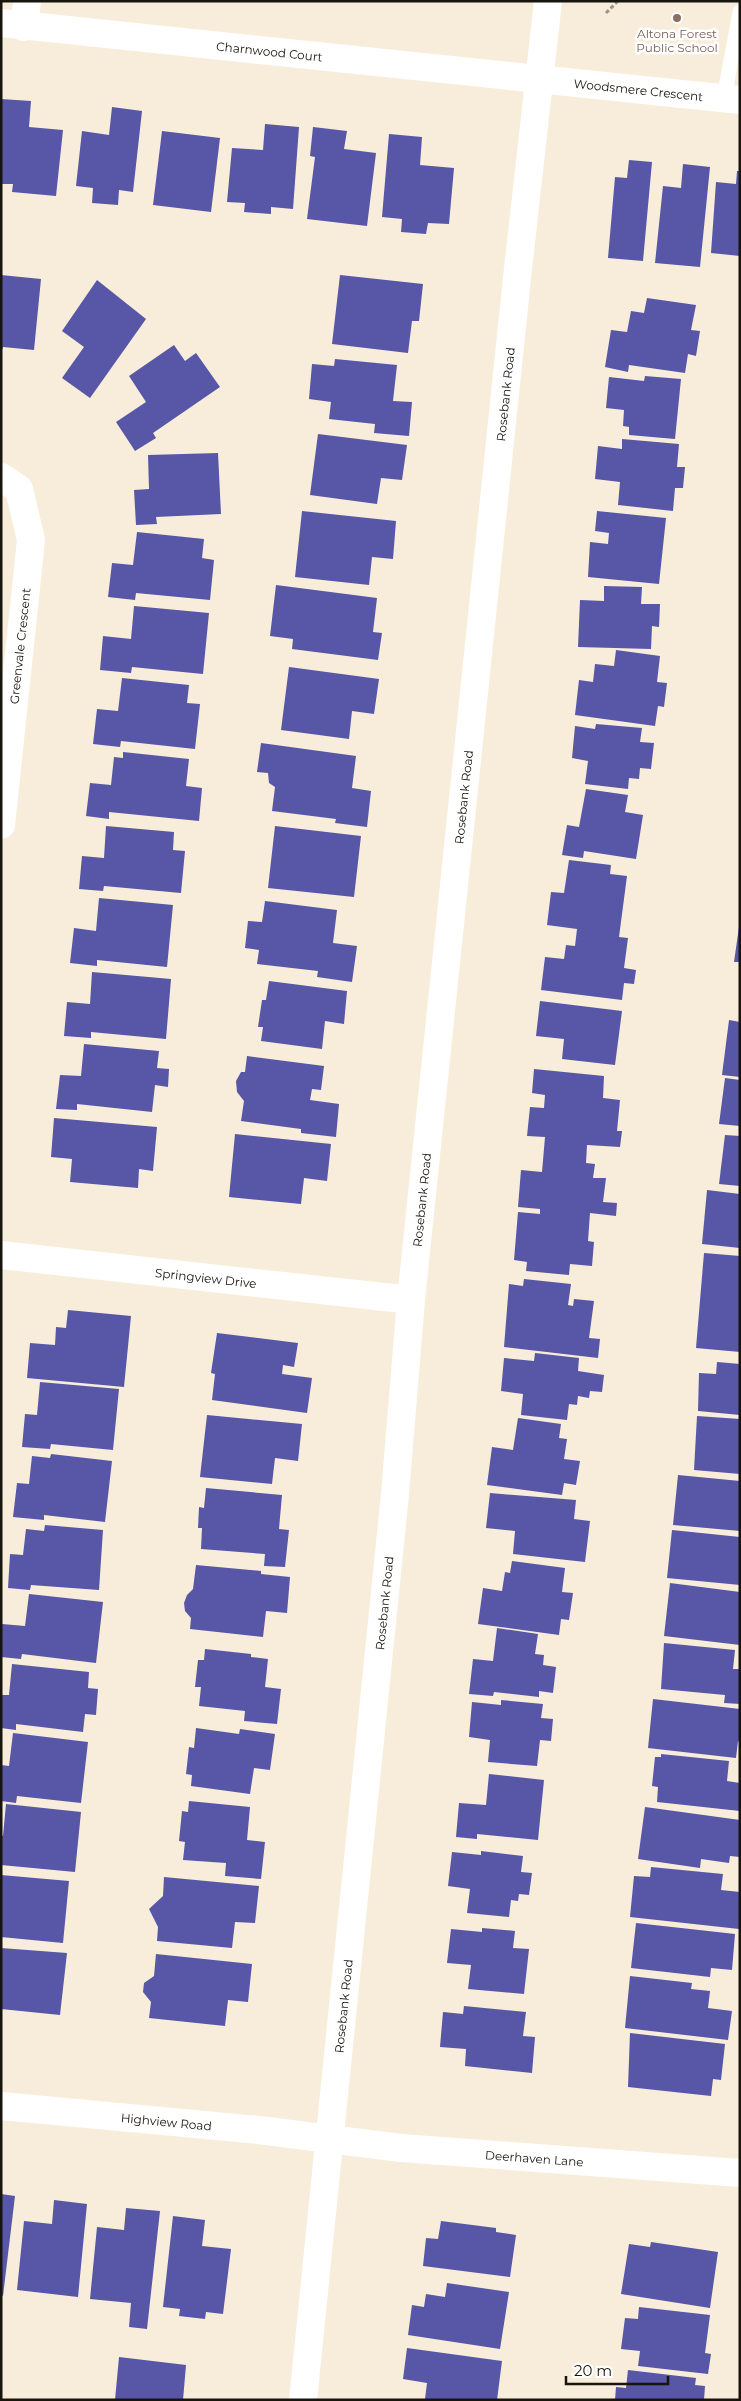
<svg xmlns="http://www.w3.org/2000/svg" width="741" height="2401" viewBox="0 0 741 2401" font-family="Montserrat,sans-serif">
  <style>
    .building { fill: #5756a7 }
    .lines { fill: none; stroke-linecap: round; stroke-linejoin: round }
    .path { stroke: #9e9688; stroke-width: 3; stroke-dasharray: 4 2.5; stroke-linecap: butt }
    .lane { stroke: #fff; stroke-width: 15 }
    .street { stroke: #fff; stroke-width: 28 }
    .secondary { stroke: #fff; stroke-width: 28 }
    .education-dot { fill: #8d6e63; stroke: #fff; stroke-width: 2 }
    .labels { text-anchor: middle; dominant-baseline: central; stroke-width: 5; stroke-linejoin: round; paint-order: stroke }
    .education-label { font-size: 12px; fill: #785e54; stroke: #fff }
    .street-label { font-size: 12px; fill: #18140e; stroke: #fff }
  </style>
  <rect width="100%" height="100%" fill="#f8edda"/>
  <g class="building">
    <polygon points="1,99 31,101 29,127 63,130 56,196 12,192 13,184 1,184"/>
    <polygon points="112,107 142,111 133,192 119,190 118,205 92,203 93,188 76,186 82,131 109,135"/>
    <polygon points="265,124 299,127 293,209 271,207 271,214 244,212 245,203 227,202 232,148 263,150"/>
    <polygon points="313,127 347,131 344,149 376,153 367,226 307,219 315,157 310,156"/>
    <polygon points="162,131 220,138 211,212 153,205"/>
    <polygon points="389,134 422,137 420,165 454,168 449,224 428,223 426,234 401,232 402,219 382,217"/>
    <polygon points="629,160 652,162 643,261 608,258 615,177 627,178"/>
    <polygon points="683,164 710,167 700,267 655,263 663,186 681,188"/>
    <polygon points="737,171 740,171 740,256 711,253 716,182 736,184"/>
    <polygon points="1,275 41,279 34,350 3,347 1,353"/>
    <polygon points="340,275 423,284 419,321 412,321 408,353 332,344"/>
    <polygon points="97,280 146,319 90,398 62,378 84,347 62,331"/>
    <polygon points="647,298 696,305 691,330 700,331 696,356 688,354 685,373 629,365 628,372 605,367 611,330 627,332 631,311 644,313"/>
    <polygon points="174,345 185,361 196,353 220,387 153,433 156,438 135,451 116,422 146,402 129,376"/>
    <polygon points="335,359 397,365 393,401 412,402 409,436 374,433 375,424 329,419 331,402 309,399 312,364 334,366"/>
    <polygon points="645,376 681,379 675,439 629,435 629,427 623,426 624,410 606,408 609,377 644,381"/>
    <polygon points="318,434 407,445 402,480 381,478 377,504 310,495"/>
    <polygon points="622,439 679,444 677,467 685,467 683,488 675,488 673,511 618,505 620,482 595,479 598,446 622,449"/>
    <polygon points="218,453 221,514 156,517 157,524 136,525 134,490 149,489 148,455"/>
    <polygon points="302,511 396,521 393,559 372,557 369,585 295,577"/>
    <polygon points="597,511 666,518 659,584 588,577 590,542 608,544 609,533 595,531"/>
    <polygon points="137,532 204,539 202,558 214,560 210,600 136,593 135,600 108,597 112,563 133,565"/>
    <polygon points="276,585 377,598 373,632 382,633 378,660 292,649 293,639 270,636"/>
    <polygon points="604,586 642,587 641,604 660,604 659,627 652,626 651,649 578,647 580,600 604,601"/>
    <polygon points="134,606 209,613 203,674 132,667 131,673 100,670 103,636 131,639"/>
    <polygon points="616,650 660,656 657,682 667,683 664,707 658,706 655,726 575,715 579,680 593,682 595,664 614,666"/>
    <polygon points="289,667 379,679 374,714 352,711 349,739 281,730"/>
    <polygon points="122,678 189,685 187,703 200,704 195,749 121,741 120,747 93,744 97,709 118,711"/>
    <polygon points="596,724 642,728 640,742 654,743 651,769 640,768 639,779 629,778 628,789 585,784 588,761 572,758 575,726 595,729"/>
    <polygon points="261,743 356,756 352,788 371,791 367,827 335,823 336,819 272,811 275,787 269,783 268,773 257,772"/>
    <polygon points="123,752 189,759 186,786 202,788 199,821 109,812 109,819 86,816 90,783 111,785 114,757 123,758"/>
    <polygon points="586,789 628,795 625,812 643,815 636,859 584,851 583,858 562,855 567,825 579,827"/>
    <polygon points="106,826 174,832 173,850 185,851 181,893 104,886 103,891 79,889 82,856 104,858"/>
    <polygon points="275,826 361,836 354,897 268,888"/>
    <polygon points="569,860 611,865 610,874 627,876 619,937 628,938 624,968 636,970 634,984 624,983 622,1000 541,990 545,957 564,959 566,945 575,946 577,929 547,925 551,892 564,893"/>
    <polygon points="99,898 173,905 167,967 97,960 97,966 70,963 74,928 96,931"/>
    <polygon points="265,901 337,910 333,943 357,946 352,982 317,977 318,971 257,964 259,950 245,948 248,921 262,922"/>
    <polygon points="739,927 740,927 740,962 734,962"/>
    <polygon points="92,972 171,979 166,1039 91,1032 91,1038 64,1036 67,1002 90,1004"/>
    <polygon points="269,981 347,991 344,1024 325,1021 322,1049 261,1041 263,1027 258,1027 262,1000 266,1000"/>
    <polygon points="540,1001 622,1011 615,1065 562,1059 564,1039 536,1036"/>
    <polygon points="729,1020 740,1022 740,1077 722,1075"/>
    <polygon points="84,1044 159,1051 157,1068 169,1069 168,1087 155,1085 152,1112 77,1104 77,1110 56,1109 60,1075 81,1076"/>
    <polygon points="247,1056 324,1066 321,1090 312,1089 310,1100 339,1104 336,1137 301,1133 301,1129 241,1121 244,1101 237,1092 236,1081 241,1072 245,1072"/>
    <polygon points="534,1069 604,1076 603,1098 620,1100 617,1131 622,1131 620,1147 587,1145 586,1163 595,1164 593,1178 606,1178 603,1202 617,1203 616,1216 590,1213 588,1241 594,1242 592,1266 570,1264 569,1275 526,1271 527,1262 514,1260 518,1212 540,1214 540,1209 518,1207 521,1170 542,1172 545,1137 527,1136 530,1107 544,1108 545,1095 532,1093"/>
    <polygon points="725,1078 740,1080 740,1126 719,1124"/>
    <polygon points="54,1118 157,1127 153,1171 139,1169 138,1188 70,1182 72,1159 51,1157"/>
    <polygon points="235,1134 331,1144 327,1181 304,1178 301,1204 229,1197"/>
    <polygon points="725,1135 740,1136 740,1186 719,1184"/>
    <polygon points="707,1190 740,1194 740,1248 702,1244"/>
    <polygon points="704,1253 740,1256 740,1352 696,1348"/>
    <polygon points="524,1279 571,1284 568,1305 573,1306 574,1299 594,1301 589,1338 600,1339 598,1358 504,1347 509,1284 523,1286"/>
    <polygon points="68,1310 131,1316 124,1387 27,1378 30,1343 55,1345 56,1327 66,1328"/>
    <polygon points="217,1333 298,1343 294,1367 283,1365 282,1374 312,1378 307,1413 212,1400 215,1374 211,1373"/>
    <polygon points="535,1353 579,1358 578,1371 604,1375 602,1392 590,1391 589,1398 578,1396 577,1405 569,1404 567,1420 521,1415 523,1394 501,1391 504,1358 534,1361"/>
    <polygon points="717,1362 740,1364 740,1415 698,1411 699,1373 716,1374"/>
    <polygon points="40,1382 119,1389 113,1450 51,1444 50,1449 22,1447 25,1414 37,1415"/>
    <polygon points="207,1415 302,1424 298,1461 275,1458 272,1484 200,1477"/>
    <polygon points="697,1416 740,1419 740,1474 694,1470"/>
    <polygon points="518,1418 561,1424 559,1438 567,1439 564,1459 580,1461 576,1485 564,1483 562,1495 487,1485 492,1447 513,1450"/>
    <polygon points="51,1454 112,1461 105,1522 44,1515 44,1520 13,1517 17,1483 29,1484 32,1456 50,1458"/>
    <polygon points="678,1475 740,1481 740,1531 673,1525"/>
    <polygon points="206,1488 282,1495 279,1529 289,1530 285,1567 264,1566 265,1554 201,1549 202,1528 198,1528 199,1507 204,1508"/>
    <polygon points="490,1493 576,1500 574,1519 590,1521 585,1562 513,1554 515,1531 486,1528"/>
    <polygon points="45,1525 103,1530 99,1590 31,1585 30,1590 8,1588 10,1554 23,1555 26,1529 44,1531"/>
    <polygon points="672,1530 740,1537 740,1585 667,1578"/>
    <polygon points="512,1561 565,1568 562,1592 573,1593 569,1620 561,1619 559,1635 478,1624 483,1588 502,1591 505,1572 510,1573"/>
    <polygon points="196,1565 261,1571 261,1574 290,1577 287,1613 266,1611 263,1637 190,1629 191,1618 185,1611 184,1603 187,1595 193,1589"/>
    <polygon points="670,1583 740,1592 740,1645 664,1636"/>
    <polygon points="29,1594 103,1602 96,1663 22,1654 21,1659 1,1657 2,1624 25,1626"/>
    <polygon points="497,1628 538,1634 535,1654 544,1655 543,1665 556,1667 553,1693 539,1691 539,1697 494,1692 493,1696 469,1694 473,1659 493,1661"/>
    <polygon points="664,1643 735,1650 733,1669 740,1669 740,1704 724,1703 725,1695 661,1689"/>
    <polygon points="205,1649 251,1654 251,1657 268,1659 265,1687 281,1689 277,1724 244,1721 245,1711 199,1706 201,1687 195,1687 198,1660 204,1660"/>
    <polygon points="12,1664 89,1672 88,1688 98,1689 96,1715 85,1714 83,1732 16,1724 16,1730 1,1728 1,1695 9,1695"/>
    <polygon points="653,1699 740,1709 740,1742 738,1741 736,1758 648,1748"/>
    <polygon points="501,1700 543,1704 541,1718 553,1719 551,1741 540,1740 537,1766 488,1762 490,1740 469,1737 472,1702 501,1705"/>
    <polygon points="196,1728 239,1734 240,1729 275,1734 270,1770 254,1768 250,1794 191,1786 192,1775 186,1774 189,1747 194,1748"/>
    <polygon points="13,1733 88,1742 81,1803 17,1796 16,1803 1,1801 1,1765 9,1766"/>
    <polygon points="661,1754 729,1761 727,1781 740,1783 740,1811 657,1802 658,1787 652,1786 655,1757 661,1757"/>
    <polygon points="489,1774 544,1780 538,1840 477,1834 477,1839 456,1837 459,1803 486,1805"/>
    <polygon points="189,1801 250,1807 247,1840 265,1842 261,1879 225,1876 226,1863 183,1860 185,1842 179,1841 182,1811 188,1812"/>
    <polygon points="6,1804 81,1812 75,1872 1,1865 1,1835 3,1836"/>
    <polygon points="645,1807 740,1820 740,1857 730,1856 729,1863 701,1859 700,1868 638,1859"/>
    <polygon points="481,1851 523,1856 521,1872 532,1873 529,1895 519,1894 518,1901 511,1900 509,1917 467,1913 470,1889 448,1886 452,1852 481,1855"/>
    <polygon points="651,1867 723,1874 721,1890 740,1892 739,1929 630,1917 634,1876 650,1877"/>
    <polygon points="1,1875 69,1881 63,1943 1,1937"/>
    <polygon points="164,1877 259,1886 255,1923 235,1922 232,1948 157,1941 158,1927 149,1909 163,1896"/>
    <polygon points="636,1923 735,1934 732,1970 711,1968 710,1977 631,1968"/>
    <polygon points="482,1928 515,1931 513,1948 529,1949 524,1994 468,1989 471,1965 447,1963 451,1929 482,1932"/>
    <polygon points="1,1948 67,1953 60,2015 1,2009"/>
    <polygon points="156,1954 252,1964 248,2002 228,2000 225,2026 149,2018 151,2002 143,1992 144,1983 154,1976"/>
    <polygon points="630,1976 692,1983 691,1989 710,1991 708,2008 732,2011 728,2040 625,2028"/>
    <polygon points="464,2006 526,2012 523,2036 535,2037 532,2073 465,2066 466,2049 440,2047 443,2012 463,2014"/>
    <polygon points="630,2033 725,2044 721,2080 713,2079 711,2096 628,2087"/>
    <polygon points="1,2194 15,2196 3,2296 1,2295"/>
    <polygon points="54,2200 87,2204 78,2297 17,2290 24,2221 52,2224"/>
    <polygon points="126,2208 160,2211 147,2329 129,2327 131,2303 90,2299 97,2227 124,2230"/>
    <polygon points="173,2216 205,2220 202,2246 231,2249 223,2314 206,2312 205,2319 179,2316 180,2309 163,2307"/>
    <polygon points="441,2221 496,2228 496,2232 516,2235 510,2277 423,2266 426,2238 438,2239"/>
    <polygon points="651,2242 718,2252 710,2308 621,2294 629,2244 650,2247"/>
    <polygon points="447,2283 509,2292 500,2349 408,2335 412,2305 424,2307 426,2294 445,2297"/>
    <polygon points="639,2307 710,2315 705,2353 711,2354 708,2374 638,2366 640,2351 621,2349 625,2318 638,2319"/>
    <polygon points="407,2348 502,2361 497,2400 425,2399 427,2383 403,2379"/>
    <polygon points="119,2357 186,2365 183,2400 115,2400"/>
    <polygon points="628,2370 696,2378 695,2385 705,2386 704,2400 615,2400 616,2387 626,2388"/>
  </g>
  <g class="lines">
    <polyline class="path" points="606,13 618,1"/>
    <polyline class="lane" points="724,98 740,12"/>
    <g class="street">
      <path id="s1" d="M1,23l739,77"/>
      <polyline points="24,27 27,1"/>
      <polyline points="1,477 19,489 31,540 1,825"/>
      <path id="s2" d="M1,1255l410,45"/>
      <path id="s3" d="M1,2106l258,24 142,18 339,25"/>
    </g>
    <path class="secondary" id="s4" d="M303,2400l92,-906 16,-194 106,-1022 31,-277"/>
  </g>
  <circle class="education-dot" cx="677" cy="18" r="5"/>
  <g class="labels">
    <g class="education-label">
      <text x="677" y="33">Altona Forest<tspan x="677" dy="14">Public School</tspan></text>
    </g>
    <g class="street-label">
      <text stroke="none"><textPath href="#s1" startOffset="270">Charnwood Court</textPath></text>
      <text stroke="none"><textPath href="#s1" startOffset="641">Woodsmere Crescent</textPath></text>
      <text stroke="none"><textPath href="#s4" startOffset="2016">Rosebank Road</textPath></text>
      <text transform="translate(20 646) rotate(-84)">Greenvale Crescent</text>
      <text stroke="none"><textPath href="#s4" startOffset="1611">Rosebank Road</textPath></text>
      <text stroke="none"><textPath href="#s4" startOffset="1206">Rosebank Road</textPath></text>
      <text stroke="none"><textPath href="#s2" startOffset="206">Springview Drive</textPath></text>
      <text stroke="none"><textPath href="#s4" startOffset="801">Rosebank Road</textPath></text>
      <text stroke="none"><textPath href="#s4" startOffset="396">Rosebank Road</textPath></text>
      <text stroke="none"><textPath href="#s3" startOffset="166">Highview Road</textPath></text>
      <text stroke="none"><textPath href="#s3" startOffset="536">Deerhaven Lane</textPath></text>
    </g>
  </g>
  <rect width="741" height="2401" fill="none" stroke="#18140e" stroke-width="5"/>
  <path d="M566 2376v8h102v-8" fill="none" stroke="#18140e" stroke-width="2.5"/>
  <text x="574" y="2376" font-size="15" fill="#18140e" stroke="#ffffff" stroke-width="4" paint-order="stroke">20 m</text>
</svg>
